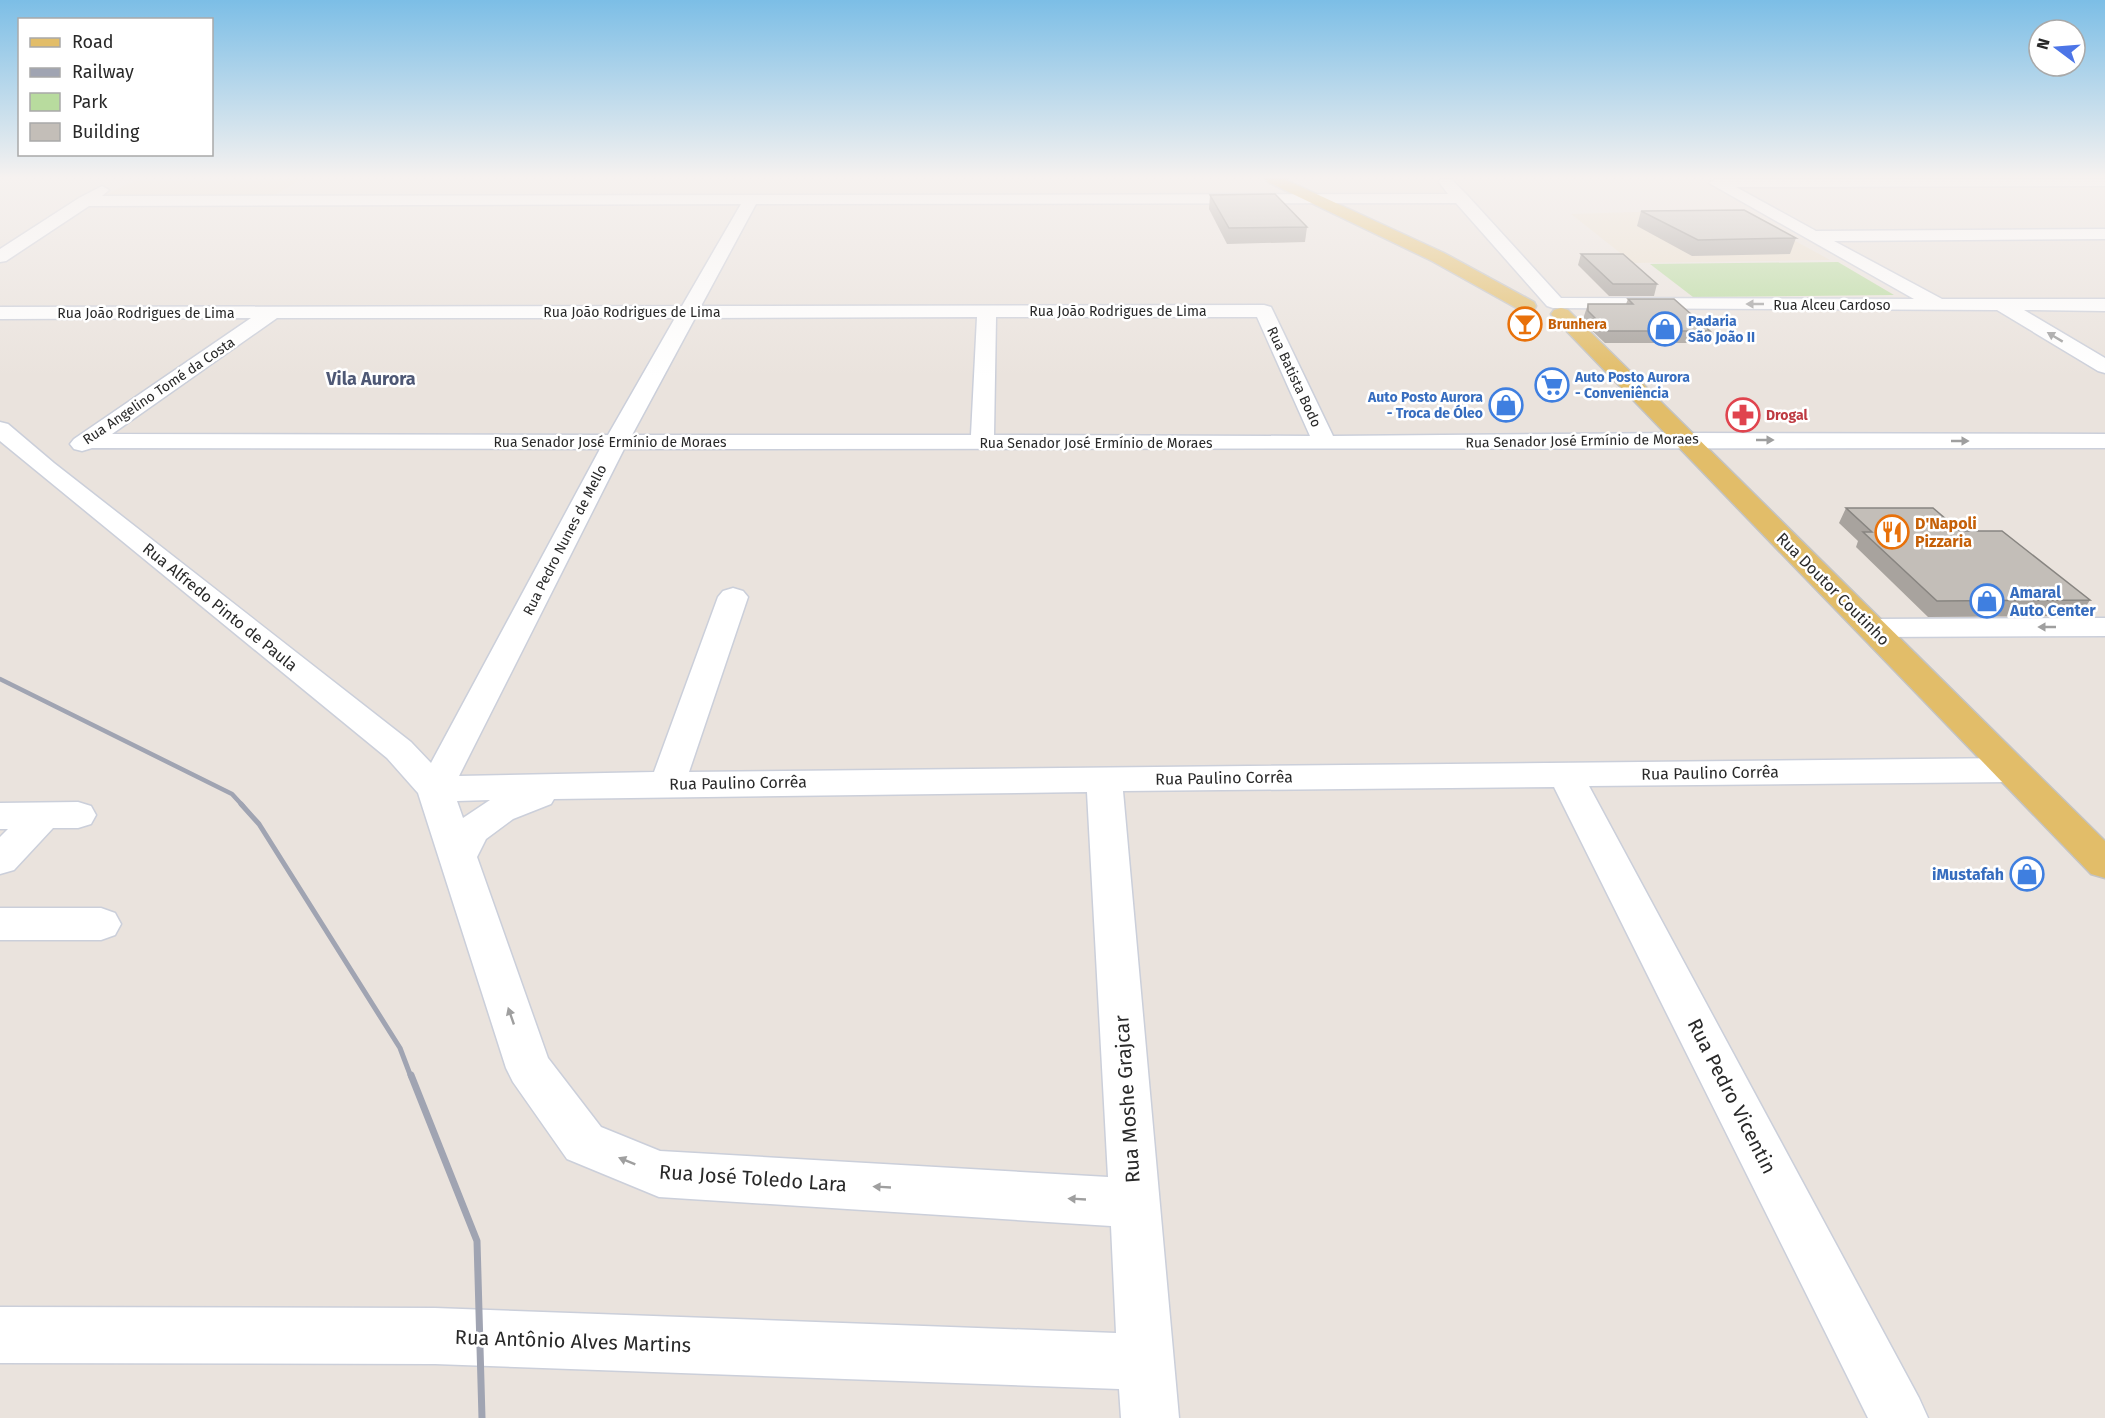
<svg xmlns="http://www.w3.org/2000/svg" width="2105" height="1418" viewBox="0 0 2105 1418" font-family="'Fira Sans',sans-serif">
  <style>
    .education { fill: #eadfcd }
    .green { fill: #b8db9e }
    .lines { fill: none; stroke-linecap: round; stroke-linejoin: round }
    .minor-casing { stroke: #cbcfda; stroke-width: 3 }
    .major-casing { stroke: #c3c3c3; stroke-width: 3 }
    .minor { fill: #fff; fill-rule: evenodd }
    .major { fill: #e2bd69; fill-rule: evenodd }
    .rail-far2 { stroke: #a0a4b2; stroke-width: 4.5 }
    .rail-far1 { stroke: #a0a4b2; stroke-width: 5 }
    .rail { stroke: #a0a4b2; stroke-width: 7 }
    .wall { fill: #a8a39e }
    .building { fill: #c3beb8; stroke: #888581; stroke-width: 1.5 }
    .oneway { fill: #9f9f9f }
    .labels { text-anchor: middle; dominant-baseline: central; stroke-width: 5; stroke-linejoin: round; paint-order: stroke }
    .far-street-label { font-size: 14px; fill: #292929; stroke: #fff }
    .far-shop-label { font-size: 14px; font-weight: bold; fill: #366cbe; stroke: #fff; text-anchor: start }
    .far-food-label { font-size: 14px; font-weight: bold; fill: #c56008; stroke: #fff; text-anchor: start }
    .far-health-label { font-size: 14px; font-weight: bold; fill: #be3a42; stroke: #fff; text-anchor: start }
    .food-label { font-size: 16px; font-weight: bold; fill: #c56008; stroke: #fff; text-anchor: start }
    .street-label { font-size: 16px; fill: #292929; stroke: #fff }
    .shop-label { font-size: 16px; font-weight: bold; fill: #366cbe; stroke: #fff; text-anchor: start }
    .far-district-label { font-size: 18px; font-weight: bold; fill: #4e5875; stroke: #fff }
    .near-street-label { font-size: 20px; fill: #292929; stroke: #fff }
  </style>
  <rect width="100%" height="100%" fill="#eae3dd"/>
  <g class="education">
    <polygon points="302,179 273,196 97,199 136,180"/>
    <polygon points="1737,209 1830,260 1633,263 1571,214"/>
  </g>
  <polygon class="green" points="1838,262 1894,295 1693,297 1650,264"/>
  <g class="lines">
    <g class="minor-casing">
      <g id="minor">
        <path d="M1441,179h10l16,16 94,103 353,1 -205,-116 7,-4h389v7l-369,1 80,44 289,-2v10l-271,2 108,58h163v12l-81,-1 81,48v15l-7,-2 -101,-61 -444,-2 -6,-2 -91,-103 -700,1 -55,102 563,-1 7,2 2,4 60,125 352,-3 420,1v14l-1481,1 -165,327 195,-4 64,-175 5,-6 10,-3 10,3 5,6 -59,175 1323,-14 12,4 6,8 -6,8 -12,4 -423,4 330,612 9,20h-60l-314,-631 -431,4 56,627h-58l-2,-29 -684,-25 -435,-1v-56l435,1 681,25 -5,-107 -452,-29 -92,-38 -54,-77 -7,-14 -88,-275 -31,-35 -387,-317v-19l8,2 46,39 357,279 20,21 169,-314 -508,-1 -10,3 -8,-2 -4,-5 4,-5 177,-121 -251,1v-12l682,-1 59,-102 -652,2 -83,55 -6,1v-13l79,-51 23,-12 7,4 -7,6 1346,-2 -9,-12zM977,317l-6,118h-339l63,-117zM996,317h261l53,119 -316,-1zM277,318h398l-67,117 -496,-1zM1087,792l21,385 -448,-26 -59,-24 -53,-69 -71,-201 9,-18 27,-20 38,-15 3,-5zM490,800l-27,18 -6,-17z"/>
        <polygon points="2105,618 2105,636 1872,637 1861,634 1857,628 1861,622 1872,619"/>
        <polygon points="78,802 91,806 96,815 91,824 78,828 53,828 14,870 0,874 0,837 8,829 0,829 0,803"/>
        <polygon points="0,908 101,908 115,913 121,924 115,935 101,940 0,940"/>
      </g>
    </g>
    <g class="major-casing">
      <g id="major">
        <polygon points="1266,179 1284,179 1444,253 1534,302 1536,306 1534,310 1520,310 1432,261 1268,182"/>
        <polygon points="1561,308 1568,310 2105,841 2105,878 2091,874 1554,318 1551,314 1554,310"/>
      </g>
    </g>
    <use href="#minor" class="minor"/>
    <use href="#major" class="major"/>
    <polyline class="rail-far2" points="0,679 232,794 243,806"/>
    <polyline class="rail-far1" points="241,804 259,824 400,1048 411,1077"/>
    <polyline class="rail" points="411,1075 477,1241 482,1418"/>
  </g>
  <g class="wall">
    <polygon points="1210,195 1307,227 1305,242 1227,244 1209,209"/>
    <polygon points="1641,211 1796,238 1790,254 1692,256 1637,226"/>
    <polygon points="1581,254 1657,284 1654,296 1609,296 1578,265"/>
    <polygon points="1628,299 1710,331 1706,343 1605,343 1584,323 1584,316 1588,304 1626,304"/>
    <polygon points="1846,508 1960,531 2090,600 2080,616 1928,617 1856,547 1858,541 1839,523"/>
  </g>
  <g class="building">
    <polygon points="1275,194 1307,227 1229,228 1210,195"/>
    <polygon points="1744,210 1796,238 1698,240 1641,211"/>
    <polygon points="1581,254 1623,254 1657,284 1613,284"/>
    <polygon points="1628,299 1674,299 1710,331 1608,331 1588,311 1588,304 1633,304"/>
    <polygon points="1846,508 1933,508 1960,531 2002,531 2090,600 1937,601 1863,532 1872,532"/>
  </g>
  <defs><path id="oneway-solid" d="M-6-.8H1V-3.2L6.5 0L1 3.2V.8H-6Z" transform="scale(1.5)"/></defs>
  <g class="oneway">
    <use href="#oneway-solid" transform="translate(1755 304) rotate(-180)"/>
    <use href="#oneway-solid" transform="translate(2055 337) rotate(-149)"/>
    <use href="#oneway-solid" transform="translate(1765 440)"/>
    <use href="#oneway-solid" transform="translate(1960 441)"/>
    <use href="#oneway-solid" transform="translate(2047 627) rotate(180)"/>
    <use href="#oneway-solid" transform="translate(511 1016) rotate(-109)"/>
    <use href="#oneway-solid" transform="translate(627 1161) rotate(-158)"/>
    <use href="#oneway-solid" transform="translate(882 1187) rotate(-177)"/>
    <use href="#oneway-solid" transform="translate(1077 1199) rotate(-177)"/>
  </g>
  <linearGradient id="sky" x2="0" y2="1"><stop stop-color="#7cbee6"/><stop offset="0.47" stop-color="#f6f2f0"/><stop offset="1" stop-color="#f6f2f0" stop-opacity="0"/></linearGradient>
  <rect width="2105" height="377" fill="url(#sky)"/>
  <defs>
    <g id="bar-ring" transform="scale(1.725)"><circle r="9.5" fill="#fff" stroke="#e8710a" stroke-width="1.5"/><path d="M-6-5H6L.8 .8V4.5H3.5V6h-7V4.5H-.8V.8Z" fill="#e8710a"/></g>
    <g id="shop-ring" transform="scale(1.725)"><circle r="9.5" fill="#fff" stroke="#3f7fe0" stroke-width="1.5"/><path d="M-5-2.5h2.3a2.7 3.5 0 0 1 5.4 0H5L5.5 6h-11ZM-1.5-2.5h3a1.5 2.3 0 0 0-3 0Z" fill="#3f7fe0"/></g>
    <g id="supermarket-ring" transform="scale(1.725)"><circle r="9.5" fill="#fff" stroke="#3f7fe0" stroke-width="1.5"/><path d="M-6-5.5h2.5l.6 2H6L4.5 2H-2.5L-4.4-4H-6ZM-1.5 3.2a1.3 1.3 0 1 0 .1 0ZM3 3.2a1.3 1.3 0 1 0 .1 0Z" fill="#3f7fe0"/></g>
    <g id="pharmacy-ring" transform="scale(1.725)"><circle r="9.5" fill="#fff" stroke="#e0444e" stroke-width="1.5"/><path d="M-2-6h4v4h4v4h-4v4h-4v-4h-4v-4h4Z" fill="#e0444e"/></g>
    <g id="restaurant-ring" transform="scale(1.725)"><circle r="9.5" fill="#fff" stroke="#e8710a" stroke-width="1.5"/><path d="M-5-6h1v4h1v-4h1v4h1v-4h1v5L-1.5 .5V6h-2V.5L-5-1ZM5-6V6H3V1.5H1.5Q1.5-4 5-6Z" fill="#e8710a"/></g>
  </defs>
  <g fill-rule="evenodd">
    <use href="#bar-ring" x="1525" y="324"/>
    <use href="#shop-ring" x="1665" y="329"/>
    <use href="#supermarket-ring" x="1552" y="385"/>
    <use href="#shop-ring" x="1506" y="405"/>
    <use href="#pharmacy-ring" x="1743" y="415"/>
    <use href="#restaurant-ring" x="1892" y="532"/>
    <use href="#shop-ring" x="1987" y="601"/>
    <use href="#shop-ring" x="2027" y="874"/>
  </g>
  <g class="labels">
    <g class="far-street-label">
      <text x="1832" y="305">Rua Alceu Cardoso</text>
      <text x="1118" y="311">Rua João Rodrigues de Lima</text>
      <text x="632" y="312">Rua João Rodrigues de Lima</text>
      <text x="146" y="313">Rua João Rodrigues de Lima</text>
      <text transform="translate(1294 377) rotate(65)">Rua Batista Bodo</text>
      <text transform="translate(159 391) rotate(-34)">Rua Angelino Tomé da Costa</text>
      <text transform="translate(1582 441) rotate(-1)">Rua Senador José Ermínio de Moraes</text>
      <text x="610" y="442">Rua Senador José Ermínio de Moraes</text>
      <text x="1096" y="443">Rua Senador José Ermínio de Moraes</text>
      <text transform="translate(565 540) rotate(-63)">Rua Pedro Nunes de Mello</text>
    </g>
    <g class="far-shop-label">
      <text x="1688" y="321">Padaria<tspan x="1688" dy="16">São João II</tspan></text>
      <text x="1575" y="377">Auto Posto Aurora<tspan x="1575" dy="16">- Conveniência</tspan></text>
      <text x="1483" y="397" text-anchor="end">Auto Posto Aurora<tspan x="1483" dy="16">- Troca de Óleo</tspan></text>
    </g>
    <g class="far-food-label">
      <text x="1548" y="324">Brunhera</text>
    </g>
    <g class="far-health-label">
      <text x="1766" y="415">Drogal</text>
    </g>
    <g class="food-label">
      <text x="1915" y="523">D'Napoli<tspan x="1915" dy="18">Pizzaria</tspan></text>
    </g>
    <g class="street-label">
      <text transform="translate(1833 589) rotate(45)">Rua Doutor Coutinho</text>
      <text transform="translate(220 607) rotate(39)">Rua Alfredo Pinto de Paula</text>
      <text transform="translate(1710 773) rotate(-1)">Rua Paulino Corrêa</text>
      <text transform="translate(1224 778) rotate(-1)">Rua Paulino Corrêa</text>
      <text transform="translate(738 783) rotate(-1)">Rua Paulino Corrêa</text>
    </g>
    <g class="shop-label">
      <text x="2010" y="592">Amaral<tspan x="2010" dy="18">Auto Center</tspan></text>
      <text x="2004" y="874" text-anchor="end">iMustafah</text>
    </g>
    <g class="far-district-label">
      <text x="371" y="379">Vila Aurora</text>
    </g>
    <g class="near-street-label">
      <text transform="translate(1732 1096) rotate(63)">Rua Pedro Vicentin</text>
      <text transform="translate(1127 1099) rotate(-94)">Rua Moshe Grajcar</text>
      <text transform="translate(753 1178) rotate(4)">Rua José Toledo Lara</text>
      <text transform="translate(573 1341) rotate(2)">Rua Antônio Alves Martins</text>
    </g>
  </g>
  <rect x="18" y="18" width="195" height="138" fill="#ffffff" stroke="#a9a9a9" stroke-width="1.5"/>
  <rect x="30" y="38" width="30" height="9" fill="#e2bd69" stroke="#a9a9a9" stroke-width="1.5"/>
  <text x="72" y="48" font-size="18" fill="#292929">Road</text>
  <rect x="30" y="68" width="30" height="9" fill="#a0a4b2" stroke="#a9a9a9" stroke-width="1.5"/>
  <text x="72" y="78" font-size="18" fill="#292929">Railway</text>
  <rect x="30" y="93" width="30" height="18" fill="#b8db9e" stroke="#a9a9a9" stroke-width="1.5"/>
  <text x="72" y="108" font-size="18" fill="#292929">Park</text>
  <rect x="30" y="123" width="30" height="18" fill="#c3beb8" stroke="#a9a9a9" stroke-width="1.5"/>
  <text x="72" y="138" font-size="18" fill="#292929">Building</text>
  <g transform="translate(2057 48) rotate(286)"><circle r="28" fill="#ffffff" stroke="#a9a9a9" stroke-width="1.5"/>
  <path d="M0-4.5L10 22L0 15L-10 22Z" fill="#4c75e7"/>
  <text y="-9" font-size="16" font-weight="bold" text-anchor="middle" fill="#292929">N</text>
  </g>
</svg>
